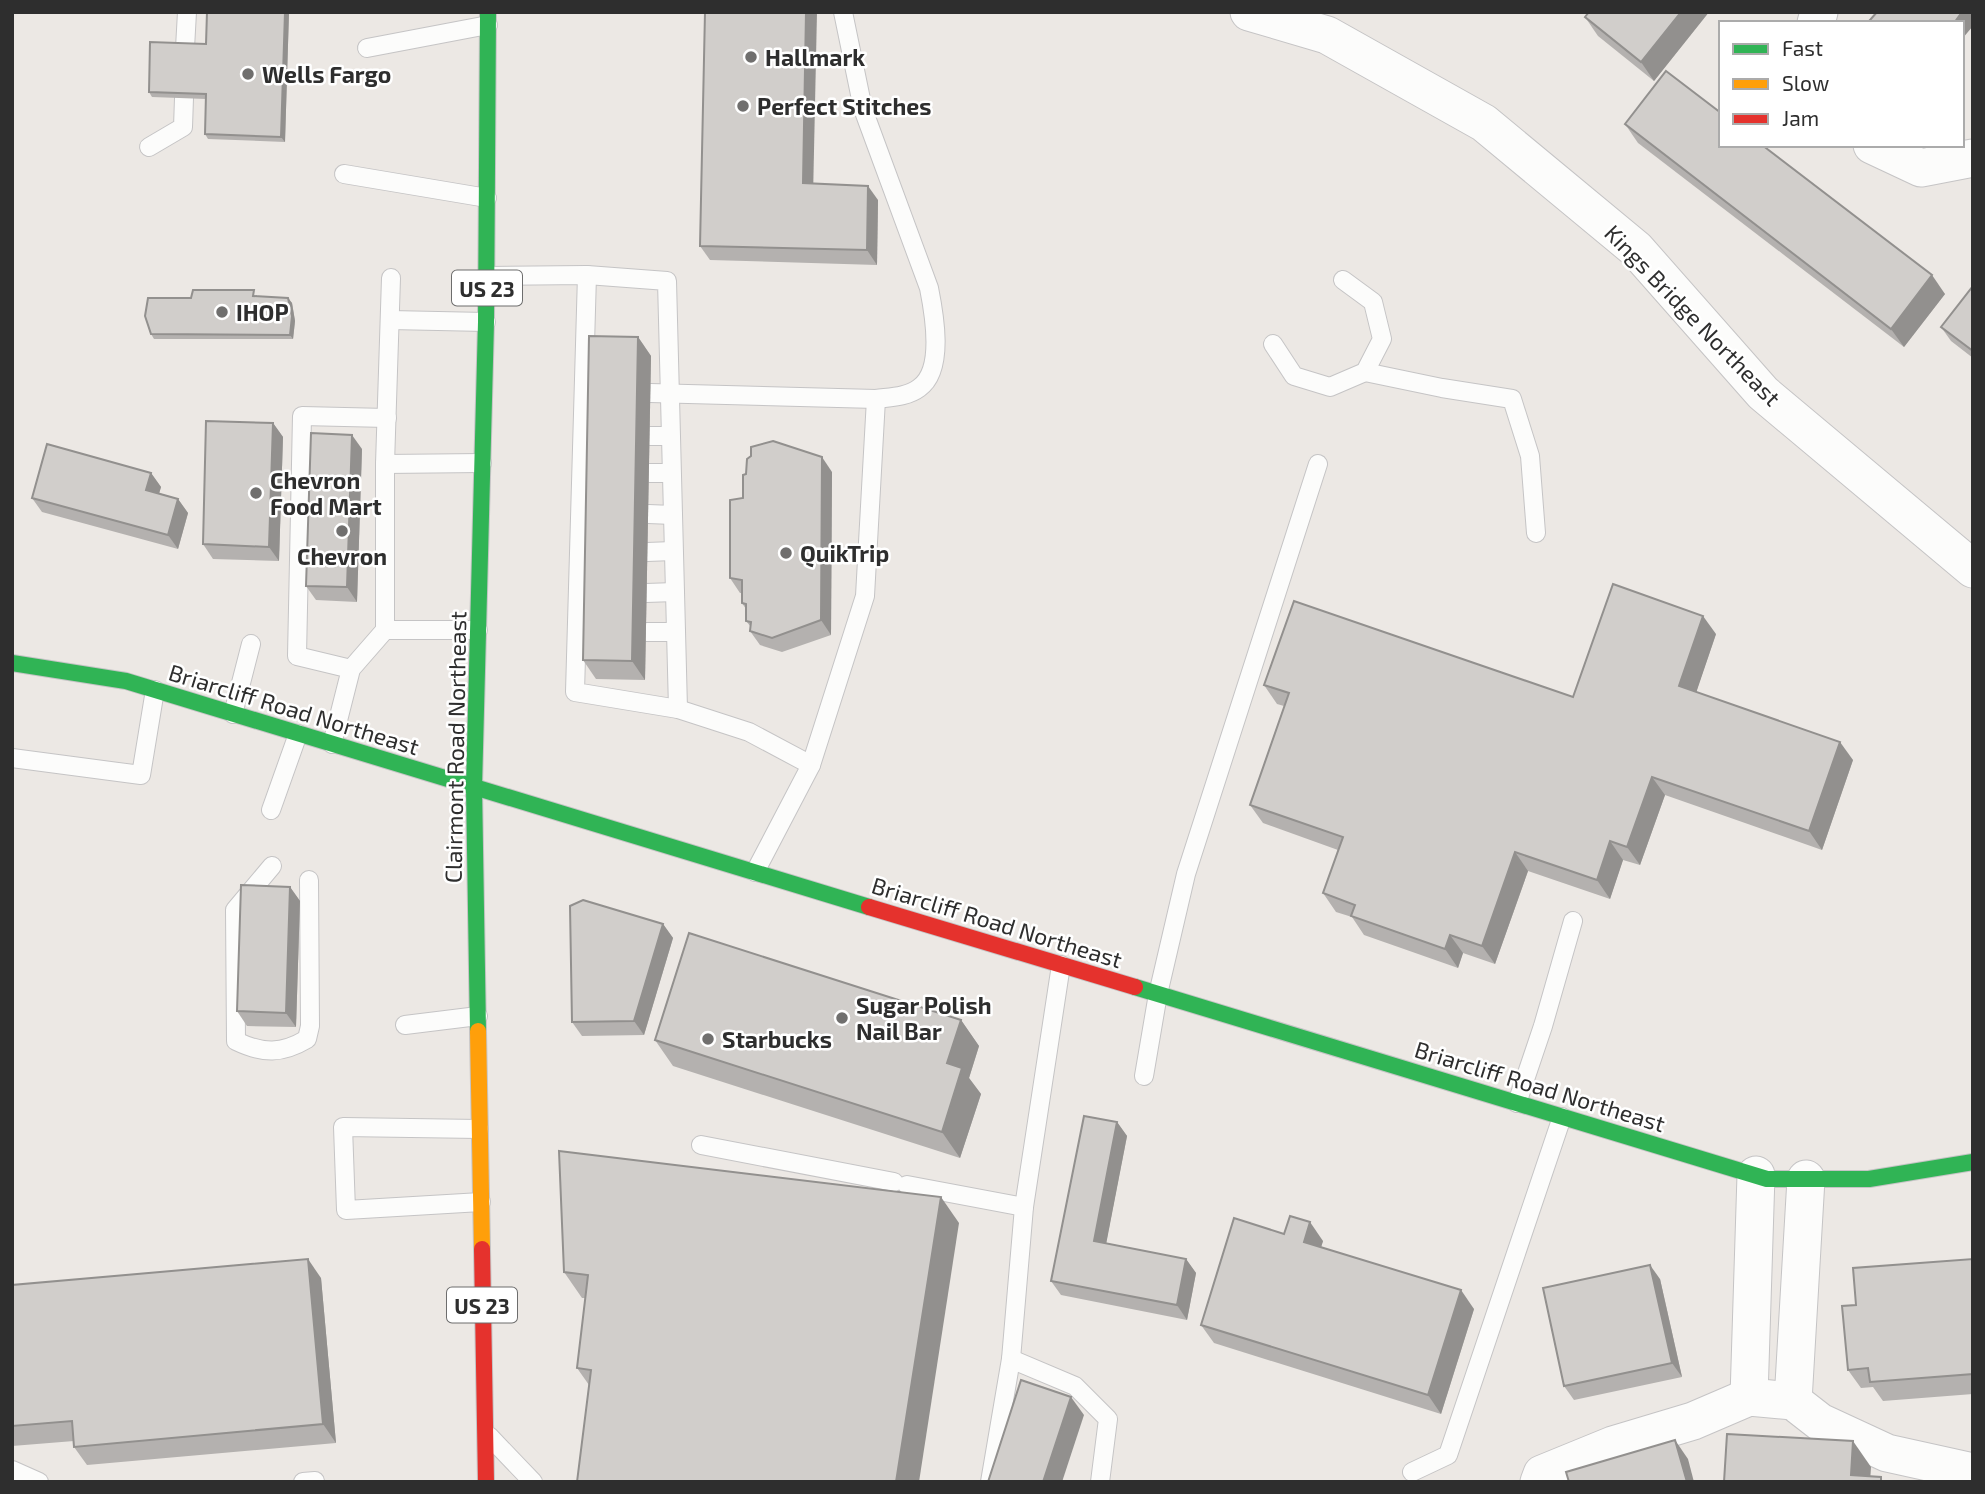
<svg xmlns="http://www.w3.org/2000/svg" width="1985" height="1494" viewBox="0 0 1985 1494" font-family="'Exo 2',sans-serif">
  <style>
    .lines { fill: none; stroke-linecap: round; stroke-linejoin: round }
    .lane-casing { stroke: #c5c4c5; stroke-width: 20 }
    .street-casing { stroke: #c5c4c5; stroke-width: 39 }
    .fast-casing { stroke: #c5c4c5; stroke-width: 18 }
    .slow-casing { stroke: #c5c4c5; stroke-width: 18 }
    .jam-casing { stroke: #c5c4c5; stroke-width: 18 }
    .lane { stroke: #fcfcfb; stroke-width: 18 }
    .street { stroke: #fcfcfb; stroke-width: 37 }
    .fast { stroke: #30b455; stroke-width: 16 }
    .slow { stroke: #ff9f0a; stroke-width: 16 }
    .jam { stroke: #e5322d; stroke-width: 16 }
    .wall { fill: #b4b1af }
    .shaded-wall { fill: #92908e }
    .building { fill: #d1cecb; stroke: #92908e; stroke-width: 2 }
    .poi-dot { fill: #706f6e; stroke: #fff; stroke-width: 2.5 }
    .labels { text-anchor: middle; dominant-baseline: central; stroke-width: 5; stroke-linejoin: round; paint-order: stroke }
    .shield { fill: #fff; stroke: #6d6d6d; stroke-width: 2 }
    .shield-label { font-size: 21px; font-weight: bold; fill: #2e2e2e }
    .poi-label { font-size: 23px; font-weight: bold; fill: #2e2e2e; stroke: #fff; text-anchor: start }
    .street-label { font-size: 23px; fill: #2e2e2e; stroke: #fff }
  </style>
  <rect width="100%" height="100%" fill="#ece8e4"/>
  <g class="lines">
    <g class="lane-casing">
      <g id="lane">
        <polyline points="185,48 187,12"/>
        <polyline points="367,48 488,25"/>
        <polyline points="149,147 183,127 184,98"/>
        <polyline points="344,174 487,198"/>
        <polyline points="587,275 575,692 678,709 749,732 811,765"/>
        <polyline points="487,276 587,275 667,281 678,709"/>
        <polyline points="391,278 385,464 482,463"/>
        <polyline points="390,320 486,322"/>
        <polyline points="1273,344 1294,376 1330,387 1365,372 1382,339 1373,302 1343,280"/>
        <polyline points="1365,372 1442,388 1512,399 1530,456 1536,533"/>
        <path d="M650,393l226,6c14,-2 31,-2 43,-11 26,-18 15,-75 10,-100l-66,-179 -20,-97"/>
        <polyline points="649,436 670,436"/>
        <polyline points="385,464 385,630 478,630"/>
        <polyline points="649,473 671,473"/>
        <polyline points="648,514 673,515"/>
        <polyline points="647,552 673,551"/>
        <polyline points="646,593 675,592"/>
        <polyline points="646,632 676,632"/>
        <polyline points="351,669 297,656 302,416 387,418"/>
        <polyline points="233,714 251,644"/>
        <polyline points="332,744 351,669 385,630"/>
        <polyline points="12,758 141,775 155,690"/>
        <polyline points="271,810 298,734"/>
        <path d="M272,866l-37,44 1,131c27,13 46,13 71,-2l3,-13 -1,-146"/>
        <polyline points="755,872 811,765 865,596 876,399"/>
        <polyline points="405,1025 478,1016"/>
        <polyline points="1144,1076 1158,994 1186,874 1318,464"/>
        <polyline points="1517,1103 1543,1026 1573,921"/>
        <polyline points="479,1129 343,1127 346,1210 481,1202"/>
        <polyline points="701,1145 894,1182"/>
        <polyline points="907,1185 1024,1207"/>
        <polyline points="1011,1359 1075,1386 1108,1419 1100,1482"/>
        <polyline points="489,1436 533,1482"/>
        <polyline points="12,1470 39,1482"/>
        <polyline points="1412,1472 1448,1455 1562,1117"/>
        <polyline points="303,1482 315,1481"/>
        <polyline points="990,1482 1011,1359 1024,1207 1061,965"/>
      </g>
    </g>
    <g class="street-casing">
      <g id="street">
        <polyline points="1249,12 1327,35 1484,123 1636,249 1763,393 1973,569"/>
        <polyline points="1816,23 1819,12"/>
        <polyline points="1872,145 1921,168 1973,158"/>
        <polyline points="1749,1397 1756,1175"/>
        <polyline points="1793,1401 1806,1179"/>
        <polyline points="1539,1482 1542,1474 1613,1445 1693,1421 1749,1397 1793,1401 1820,1422 1887,1453 1973,1472"/>
      </g>
    </g>
    <g class="fast-casing">
      <g id="fast">
        <polyline points="12,663 126,681 869,907"/>
        <polyline points="1135,987 1767,1179 1869,1179 1973,1162"/>
        <polyline points="478,1031 474,787 486,322 488,12"/>
      </g>
    </g>
    <g class="slow-casing">
      <polyline id="slow" points="478,1031 482,1249"/>
    </g>
    <g class="jam-casing">
      <g id="jam">
        <polyline points="869,907 1135,987"/>
        <polyline points="482,1249 486,1482"/>
      </g>
    </g>
    <use href="#lane" class="lane"/>
    <use href="#street" class="street"/>
    <use href="#fast" class="fast"/>
    <use href="#slow" class="slow"/>
    <use href="#jam" class="jam"/>
  </g>
  <g class="wall">
    <polygon points="207,12 289,12 285,142 208,139 205,134 206,99 152,97 149,92 206,44"/>
    <polygon points="1709,12 1654,81 1598,36 1585,17"/>
    <polygon points="1625,124 1945,294 1904,347 1638,143"/>
    <polygon points="878,200 877,265 710,260 700,246"/>
    <polygon points="1973,286 1973,358 1951,341 1941,327"/>
    <polygon points="257,295 257,296 288,298 292,303 295,321 293,339 154,339 151,334 191,298"/>
    <polygon points="638,337 651,356 645,680 596,679 583,660"/>
    <polygon points="273,423 283,437 279,561 213,559 203,544"/>
    <polygon points="362,449 357,602 316,600 306,586"/>
    <polygon points="832,472 831,635 782,652 760,645 750,631 751,627 746,621 746,609 742,603 742,593 740,593 730,578 743,498"/>
    <polygon points="151,473 161,487 159,493 178,499 188,513 178,549 42,512 32,498"/>
    <polygon points="1716,634 1696,692 1853,760 1822,850 1665,795 1640,865 1623,860 1610,899 1528,871 1495,964 1463,953 1458,968 1364,935 1352,917 1336,912 1323,893 1338,850 1263,823 1250,805 1284,706 1277,704 1264,685 1573,697"/>
    <polygon points="290,887 300,901 296,1027 247,1026 237,1011"/>
    <polygon points="663,924 673,938 644,1035 582,1036 572,1022"/>
    <polygon points="961,1020 979,1046 969,1078 981,1094 960,1158 673,1066 655,1040"/>
    <polygon points="1117,1122 1127,1136 1106,1243 1186,1259 1196,1273 1187,1320 1061,1295 1051,1281"/>
    <polygon points="959,1223 589,1385 577,1368 585,1298 582,1298 564,1272"/>
    <polygon points="1284,1234 1323,1241 1321,1247 1474,1309 1441,1414 1214,1343 1201,1325"/>
    <polygon points="1973,1259 1973,1394 1883,1401 1873,1387 1861,1388 1848,1370 1856,1305"/>
    <polygon points="321,1278 336,1443 87,1465 74,1447 74,1441 12,1446 12,1285"/>
    <polygon points="1660,1279 1682,1377 1574,1400 1564,1386"/>
  </g>
  <g class="shaded-wall">
    <polygon points="285,12 289,12 285,142 281,137"/>
    <polygon points="806,12 817,12 813,197 803,183"/>
    <polygon points="1681,12 1709,12 1654,81 1641,62"/>
    <polygon points="1962,12 1973,12 1973,26 1962,39 1962,23 1954,23"/>
    <polygon points="868,186 878,200 877,265 867,250"/>
    <polygon points="1932,275 1945,294 1904,347 1891,329"/>
    <polygon points="288,298 292,303 295,321 293,339 290,335"/>
    <polygon points="638,337 651,356 645,680 632,661"/>
    <polygon points="273,423 283,437 279,561 269,547"/>
    <polygon points="352,435 362,449 357,602 347,587"/>
    <polygon points="822,457 832,472 831,635 821,620"/>
    <polygon points="151,473 161,487 156,504 146,490"/>
    <polygon points="178,499 188,513 178,549 168,535"/>
    <polygon points="1703,616 1716,634 1692,705 1679,686"/>
    <polygon points="1840,742 1853,760 1822,850 1809,831"/>
    <polygon points="1652,777 1665,795 1640,865 1627,847"/>
    <polygon points="1610,841 1623,860 1610,899 1597,880"/>
    <polygon points="1515,852 1528,871 1495,964 1482,946"/>
    <polygon points="290,887 300,901 296,1027 286,1013"/>
    <polygon points="663,924 673,938 644,1035 634,1021"/>
    <polygon points="1450,935 1463,953 1458,968 1445,949"/>
    <polygon points="961,1020 979,1046 969,1078 981,1094 960,1158 942,1132 947,1063"/>
    <polygon points="1117,1122 1127,1136 1104,1255 1094,1241"/>
    <polygon points="941,1197 959,1223 919,1482 896,1482"/>
    <polygon points="1310,1222 1323,1241 1317,1260 1304,1242"/>
    <polygon points="308,1259 321,1278 336,1443 323,1424"/>
    <polygon points="1186,1259 1196,1273 1187,1320 1177,1305"/>
    <polygon points="1650,1265 1660,1279 1682,1377 1672,1363"/>
    <polygon points="1461,1290 1474,1309 1441,1414 1428,1395"/>
    <polygon points="1071,1397 1084,1415 1062,1482 1043,1482"/>
    <polygon points="1675,1440 1688,1459 1694,1482 1687,1482"/>
    <polygon points="1853,1441 1871,1467 1870,1482 1851,1475"/>
  </g>
  <g class="building">
    <polygon points="207,12 285,12 281,137 205,134 206,94 149,92 150,42 206,44"/>
    <polygon points="705,12 806,12 803,183 868,186 867,250 700,246"/>
    <polygon points="1589,12 1681,12 1641,62 1585,17"/>
    <polygon points="1877,12 1962,12 1954,23 1873,23 1870,20"/>
    <polygon points="1666,71 1721,113 1721,145 1762,145 1932,275 1891,329 1625,124"/>
    <polygon points="1973,286 1973,351 1941,327"/>
    <polygon points="193,290 254,290 253,296 288,298 292,316 290,335 151,334 145,316 148,298 191,298"/>
    <polygon points="589,336 638,337 632,661 583,660"/>
    <polygon points="206,421 273,423 269,547 203,544"/>
    <polygon points="311,433 352,435 347,587 306,586"/>
    <polygon points="773,441 822,457 821,620 772,638 750,631 751,622 746,621 746,604 742,603 742,580 730,578 730,500 743,498 743,475 746,474 747,459 751,456 751,447"/>
    <polygon points="47,444 151,473 146,490 178,499 168,535 32,498"/>
    <polygon points="1613,584 1703,616 1679,686 1840,742 1809,831 1652,777 1627,847 1610,841 1597,880 1515,852 1482,946 1450,935 1445,949 1351,916 1355,905 1323,893 1343,837 1250,805 1289,693 1264,685 1294,601 1573,697"/>
    <polygon points="241,885 290,887 286,1013 237,1011"/>
    <polygon points="583,900 663,924 634,1021 572,1022 570,906"/>
    <polygon points="689,933 961,1020 947,1063 962,1068 942,1132 655,1040"/>
    <polygon points="1084,1116 1117,1122 1094,1241 1186,1259 1177,1305 1051,1281"/>
    <polygon points="559,1151 941,1197 896,1482 577,1482 591,1370 577,1368 588,1275 564,1272"/>
    <polygon points="1290,1216 1310,1222 1304,1242 1461,1290 1428,1395 1201,1325 1234,1218 1284,1234"/>
    <polygon points="308,1259 323,1424 74,1447 72,1421 12,1426 12,1285"/>
    <polygon points="1973,1259 1973,1374 1870,1382 1868,1368 1848,1370 1842,1306 1856,1305 1853,1268"/>
    <polygon points="1650,1265 1672,1363 1564,1386 1543,1288"/>
    <polygon points="1021,1380 1071,1397 1043,1482 988,1482"/>
    <polygon points="1727,1434 1853,1441 1851,1475 1881,1477 1881,1482 1724,1482"/>
    <polygon points="1675,1440 1687,1482 1569,1482 1566,1472"/>
  </g>
  <g class="poi-dot">
    <circle cx="751" cy="57" r="7"/>
    <circle cx="248" cy="74" r="7"/>
    <circle cx="743" cy="106" r="7"/>
    <circle cx="222" cy="312" r="7"/>
    <circle cx="256" cy="493" r="7"/>
    <circle cx="342" cy="531" r="7"/>
    <circle cx="786" cy="553" r="7"/>
    <circle cx="842" cy="1018" r="7"/>
    <circle cx="708" cy="1039" r="7"/>
  </g>
  <g class="labels">
    <g class="shield">
      <rect x="452" y="270.5" width="70" height="35" rx="5"/>
      <rect x="447" y="1287.5" width="70" height="35" rx="5"/>
    </g>
    <g class="shield-label">
      <text x="487" y="288">US 23</text>
      <text x="482" y="1305">US 23</text>
    </g>
    <g class="poi-label">
      <text x="765" y="57">Hallmark</text>
      <text x="262" y="74">Wells Fargo</text>
      <text x="757" y="106">Perfect Stitches</text>
      <text x="236" y="312">IHOP</text>
      <text x="270" y="480">Chevron<tspan x="270" dy="26">Food Mart</tspan></text>
      <text x="800" y="553">QuikTrip</text>
      <text x="342" y="556" text-anchor="middle">Chevron</text>
      <text x="856" y="1005">Sugar Polish<tspan x="856" dy="26">Nail Bar</tspan></text>
      <text x="722" y="1039">Starbucks</text>
    </g>
    <g class="street-label">
      <text transform="translate(1693 315) rotate(46)">Kings Bridge Northeast</text>
      <text transform="translate(294 709) rotate(17)">Briarcliff Road Northeast</text>
      <text transform="translate(455 747) rotate(-89)">Clairmont Road Northeast</text>
      <text transform="translate(997 922) rotate(17)">Briarcliff Road Northeast</text>
      <text transform="translate(1540 1086) rotate(17)">Briarcliff Road Northeast</text>
    </g>
  </g>
  <rect width="1985" height="1494" fill="none" stroke="#2e2e2e" stroke-width="28"/>
  <rect x="1719" y="21" width="245" height="126" fill="#ffffff" stroke="#ababab" stroke-width="2"/>
  <rect x="1733" y="44" width="35" height="10" fill="#30b455" stroke="#ababab" stroke-width="2"/>
  <text x="1782" y="56" font-size="21" fill="#2e2e2e">Fast</text>
  <rect x="1733" y="79" width="35" height="10" fill="#ff9f0a" stroke="#ababab" stroke-width="2"/>
  <text x="1782" y="91" font-size="21" fill="#2e2e2e">Slow</text>
  <rect x="1733" y="114" width="35" height="10" fill="#e5322d" stroke="#ababab" stroke-width="2"/>
  <text x="1782" y="126" font-size="21" fill="#2e2e2e">Jam</text>
</svg>
